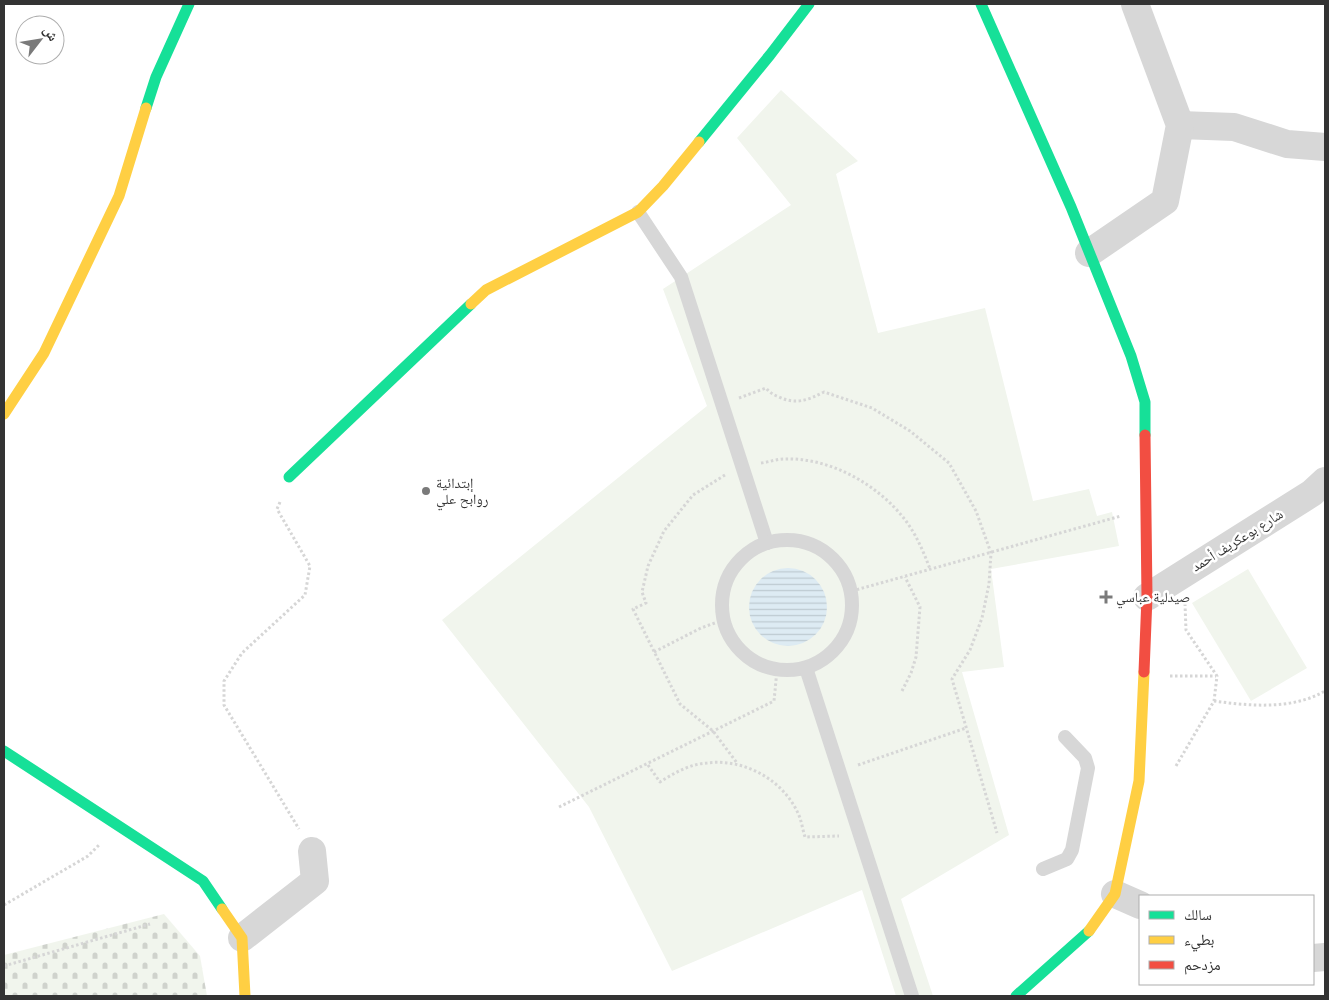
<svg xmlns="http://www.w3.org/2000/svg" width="1329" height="1000" viewBox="0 0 1329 1000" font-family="'PT Sans','Noto Naskh Arabic',sans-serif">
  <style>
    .cemetery { fill: url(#cemetery-stones) }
    .garden { fill: #f1f5ed }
    .water { fill: url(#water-rules) }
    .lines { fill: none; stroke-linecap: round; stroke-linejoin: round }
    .path { stroke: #d6d6d6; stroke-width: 3; stroke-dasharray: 2.5 2.5; stroke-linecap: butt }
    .lane { stroke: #d7d7d7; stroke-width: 14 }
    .street { stroke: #d7d7d7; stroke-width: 28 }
    .fast { stroke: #16e098; stroke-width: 11 }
    .slow { stroke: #ffcf43; stroke-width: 11 }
    .jam { stroke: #f24e42; stroke-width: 11 }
    .poi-dot { fill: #7a7a7a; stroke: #fff; stroke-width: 2 }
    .labels { text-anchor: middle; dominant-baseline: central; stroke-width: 5; stroke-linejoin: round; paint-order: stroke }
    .poi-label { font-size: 14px; fill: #333; stroke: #fff; text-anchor: start }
    .street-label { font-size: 14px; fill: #333; stroke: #fff }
  </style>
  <defs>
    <pattern id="cemetery-stones" width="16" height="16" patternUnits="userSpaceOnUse" patternTransform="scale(1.25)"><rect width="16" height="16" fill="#f1f5ed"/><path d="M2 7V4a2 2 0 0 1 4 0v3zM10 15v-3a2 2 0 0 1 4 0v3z" fill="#cfd2cc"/></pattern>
    <pattern id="water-rules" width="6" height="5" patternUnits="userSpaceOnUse" patternTransform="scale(1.25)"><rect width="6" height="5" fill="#ddebf3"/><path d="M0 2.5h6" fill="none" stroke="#becad1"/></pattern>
  </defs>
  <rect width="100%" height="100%" fill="#fff"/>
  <polygon class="cemetery" points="164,914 200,956 207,996 4,996 4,955"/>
  <g class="garden">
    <polygon points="781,90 858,161 836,174 878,333 985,308 1033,501 1089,489 1097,516 1112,512 1119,546 991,569 1004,667 962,672 1009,835 901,899 933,996 896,996 862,890 672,971 589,807 442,620 707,406 663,289 791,205 737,138"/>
    <polygon points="1248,569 1307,668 1251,701 1192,603"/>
  </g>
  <circle class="water" cx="788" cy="607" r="39"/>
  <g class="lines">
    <g class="path">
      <path d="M739,398l27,-10c4,5 8,7 13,9 17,8 29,3 45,-5l48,16 38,23 39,32 27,48 15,42 -2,31 -7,34 -12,32 -18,29 45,154"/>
      <path d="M761,463c8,-1 16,-4 23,-4 46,-2 95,26 122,62 11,15 18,32 24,48"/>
      <polyline points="725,475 693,495 664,531 648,566 642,592 646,603 633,609 680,704 713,731 737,763"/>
      <polyline points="280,502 277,509 310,566 305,595 242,653 224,681 224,705 299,829"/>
      <polyline points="852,591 1121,516"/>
      <polyline points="654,652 701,628 723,620"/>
      <polyline points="1170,676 1216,676"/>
      <polyline points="902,691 911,673 916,657 920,607 905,577"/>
      <path d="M1214,701c36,5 78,9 111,-10"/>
      <path d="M648,765l12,17c14,-9 30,-18 47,-19 38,-5 79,18 93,55 2,6 3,13 5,19l34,-1"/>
      <polyline points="858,765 966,728"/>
      <polyline points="1176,766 1214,701 1217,676 1186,630 1185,604"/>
      <polyline points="559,807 774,701 777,670"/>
      <polyline points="4,905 88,856 100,844"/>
      <polyline points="4,966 150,924"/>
    </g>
    <g class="lane">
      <polyline points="638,212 681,277 767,543"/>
      <circle cx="787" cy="605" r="65"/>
      <polyline points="806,668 912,996"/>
      <polyline points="1043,869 1067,859 1072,850 1088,768 1085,758 1065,737"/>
    </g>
    <g class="street">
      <polyline points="1180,125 1234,127 1287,144 1325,147"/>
      <polyline points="1089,253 1165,201 1180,125 1135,4"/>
      <polyline points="1147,597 1312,493 1325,481"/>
      <polyline points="1115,894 1140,905"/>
      <polyline points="242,938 315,881 312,851"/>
      <polyline points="1313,958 1325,957"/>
    </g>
    <g class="fast">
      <polyline points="981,4 1071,207 1131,356 1145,402 1145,435"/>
      <polyline points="146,108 156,77 189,4"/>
      <polyline points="699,142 770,55 809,4"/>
      <polyline points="289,477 471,304"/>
      <polyline points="4,751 203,881 222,909"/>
      <polyline points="1016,996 1089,931"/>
    </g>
    <g class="slow">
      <polyline points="471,304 486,290 638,212 663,186 699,142"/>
      <polyline points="4,414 44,353 119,196 146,108"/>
      <polyline points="222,909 242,938 245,996"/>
      <polyline points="1089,931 1115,894 1139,781 1144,672"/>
    </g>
    <polyline class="jam" points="1144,672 1147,597 1145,435"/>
  </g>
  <g class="poi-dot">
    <circle cx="426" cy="491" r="5"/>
    <path d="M1103.5 589.5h5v5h5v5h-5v5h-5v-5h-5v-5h5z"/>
  </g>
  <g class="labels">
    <g class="poi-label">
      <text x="436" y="483">إبتدائية<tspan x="436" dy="16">روابح علي</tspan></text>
      <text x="1116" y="597">صيدلية عباسي</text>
    </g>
    <g class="street-label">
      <text transform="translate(1237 540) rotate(-32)">شارع بوعكريف أحمد</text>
    </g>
  </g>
  <rect width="1329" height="1000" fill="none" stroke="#333333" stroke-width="10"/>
  <rect x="1139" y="895" width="175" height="90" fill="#ffffff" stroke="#adadad"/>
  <rect x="1149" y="911" width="25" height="8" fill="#16e098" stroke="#adadad"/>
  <text x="1184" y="920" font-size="15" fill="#333333">سالك</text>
  <rect x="1149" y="936" width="25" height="8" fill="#ffcf43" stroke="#adadad"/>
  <text x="1184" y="945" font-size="15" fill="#333333">بطيء</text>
  <rect x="1149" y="961" width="25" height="8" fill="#f24e42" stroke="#adadad"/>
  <text x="1184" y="970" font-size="15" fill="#333333">مزدحم</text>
  <g transform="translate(40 40) rotate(59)"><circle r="24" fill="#ffffff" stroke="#adadad"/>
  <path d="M0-4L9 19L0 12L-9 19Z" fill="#7a7a7a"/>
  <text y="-8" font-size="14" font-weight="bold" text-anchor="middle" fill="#333333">ش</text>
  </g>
</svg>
